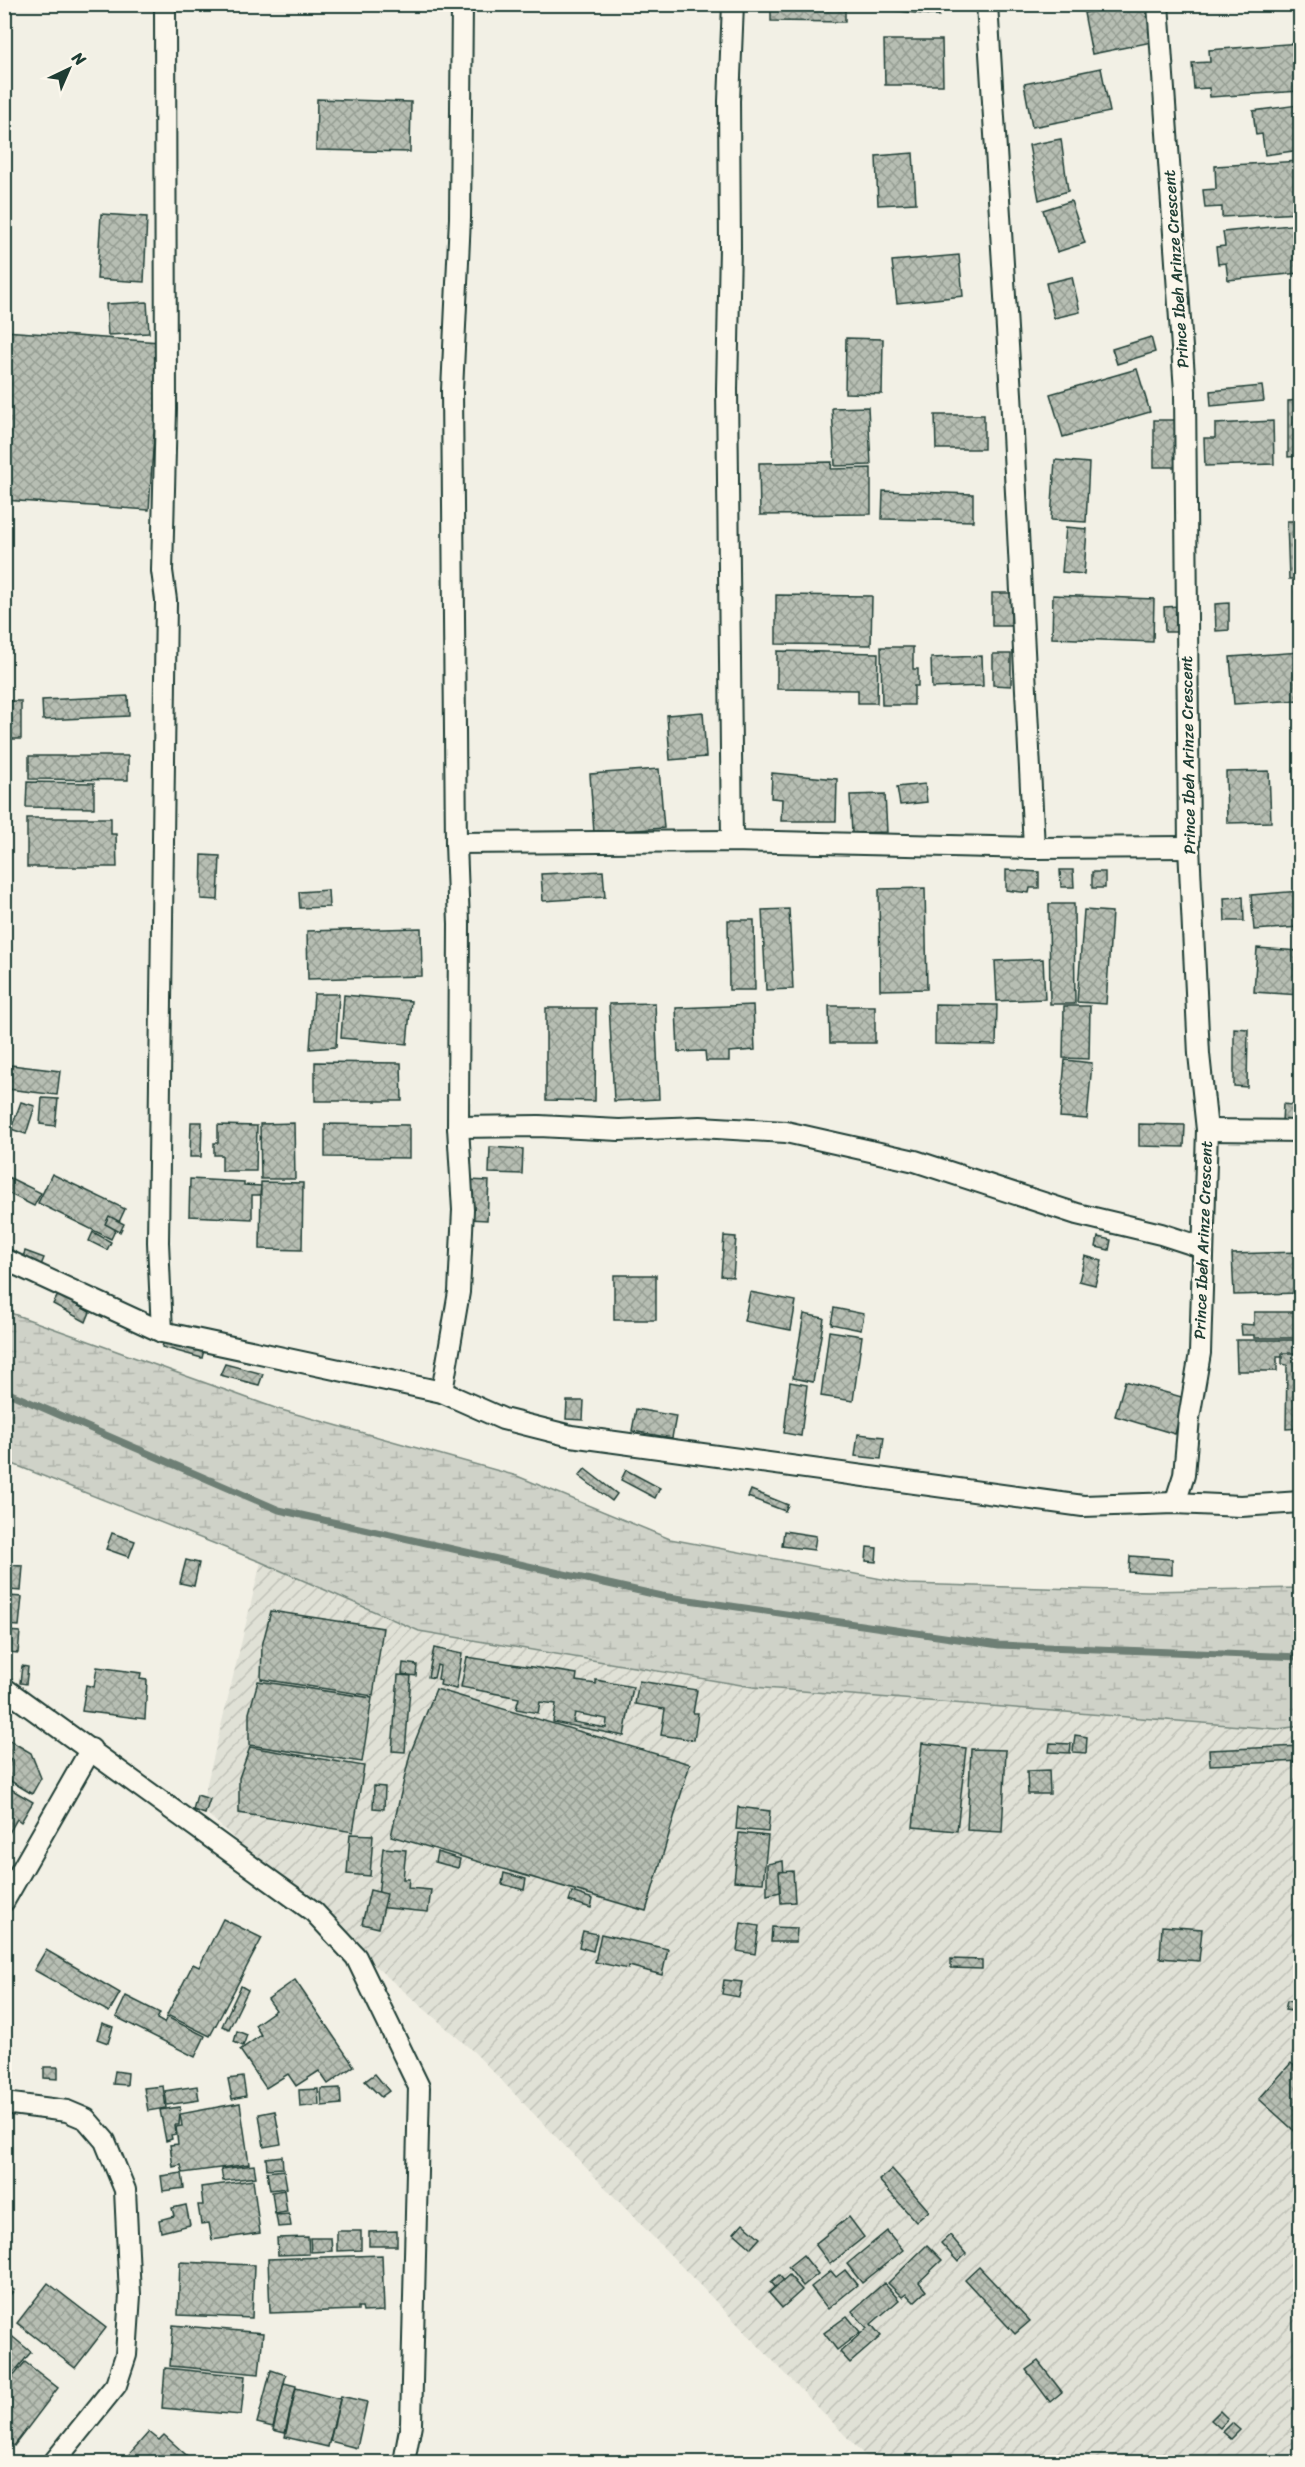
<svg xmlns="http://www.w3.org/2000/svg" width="1305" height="2467" viewBox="0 0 1305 2467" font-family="Sriracha,sans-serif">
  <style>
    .industrial { fill: url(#industrial-furrows) }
    .wetland { fill: url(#wetland-marsh); stroke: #77887e; stroke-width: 1.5 }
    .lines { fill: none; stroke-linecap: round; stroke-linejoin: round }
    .stream { stroke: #6e7f75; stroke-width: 7 }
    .building { fill: url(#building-cross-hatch); stroke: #1f3d34; stroke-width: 1.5; fill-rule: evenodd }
    .minor-casing { stroke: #1f3d34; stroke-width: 24 }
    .minor { stroke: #fbf7ec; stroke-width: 20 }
    .labels { text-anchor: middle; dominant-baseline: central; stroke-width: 5; stroke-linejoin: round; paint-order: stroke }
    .street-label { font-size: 16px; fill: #1f3d34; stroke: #fbf7ec }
  </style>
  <defs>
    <pattern id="industrial-furrows" width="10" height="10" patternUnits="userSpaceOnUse" patternTransform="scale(1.5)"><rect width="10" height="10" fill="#e0e1d6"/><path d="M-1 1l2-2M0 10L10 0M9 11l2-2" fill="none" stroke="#c0c2b8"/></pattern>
    <pattern id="wetland-marsh" width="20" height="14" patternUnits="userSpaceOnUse" patternTransform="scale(1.5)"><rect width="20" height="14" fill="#cfd2c8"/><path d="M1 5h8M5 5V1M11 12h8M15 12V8" fill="none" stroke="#b1b5ac"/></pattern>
    <pattern id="building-cross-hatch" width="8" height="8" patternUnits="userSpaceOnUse" patternTransform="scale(1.5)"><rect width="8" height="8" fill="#b7beb3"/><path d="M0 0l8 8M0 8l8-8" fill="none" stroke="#949c92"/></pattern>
  </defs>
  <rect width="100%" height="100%" fill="#f2f0e5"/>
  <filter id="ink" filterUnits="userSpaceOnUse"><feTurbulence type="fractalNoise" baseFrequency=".0167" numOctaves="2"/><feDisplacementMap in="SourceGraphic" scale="12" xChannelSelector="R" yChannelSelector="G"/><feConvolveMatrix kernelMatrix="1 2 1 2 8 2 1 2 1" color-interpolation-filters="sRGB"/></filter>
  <g filter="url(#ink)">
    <polygon class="industrial" points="261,1562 419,1631 753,1687 1278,1729 1300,1726 1300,2462 871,2462 474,2052 345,1940 201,1808"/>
    <polygon class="wetland" points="5,1311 278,1409 517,1476 670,1539 908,1584 1148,1591 1300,1588 1300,1726 1278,1729 753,1687 419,1631 261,1562 5,1461"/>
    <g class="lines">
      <polyline class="stream" points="4,1391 279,1510 662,1596 999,1645 1300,1657"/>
    </g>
    <g class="building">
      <polygon points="771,4 845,4 845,22 771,21"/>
      <polygon points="893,4 940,4 939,16 892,10"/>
      <polygon points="1129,4 1145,4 1152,42 1092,54 1084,13"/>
      <polygon points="884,40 942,40 943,85 885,85"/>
      <polygon points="1300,43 1300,91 1210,97 1209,88 1194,89 1192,63 1210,62 1209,50"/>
      <polygon points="1101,68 1110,112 1032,127 1024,84"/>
      <polygon points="317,99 411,102 410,152 316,150"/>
      <polygon points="1298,105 1300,150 1265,155 1262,134 1256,135 1253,111"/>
      <polygon points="1061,139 1068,191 1039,200 1029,145"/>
      <polygon points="913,153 916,203 878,205 876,156"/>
      <polygon points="1300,161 1300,213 1222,217 1222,207 1205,208 1203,190 1216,189 1215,166"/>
      <polygon points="1071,201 1085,243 1057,252 1043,210"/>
      <polygon points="101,214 147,217 144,282 97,279"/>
      <polygon points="1300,224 1300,273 1228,280 1226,263 1218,264 1216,247 1225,246 1223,232"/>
      <polygon points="959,255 963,296 897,303 892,261"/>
      <polygon points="1072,277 1080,312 1054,318 1046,283"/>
      <polygon points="147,302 149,333 108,335 106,304"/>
      <polygon points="4,331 160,342 149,510 4,500"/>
      <polygon points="1151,337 1155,352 1117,364 1112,349"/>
      <polygon points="846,338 883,339 882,394 845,393"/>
      <polygon points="1137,369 1150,412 1063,437 1050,394"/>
      <polygon points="1262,386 1264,401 1211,406 1210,391"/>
      <polygon points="1300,400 1300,456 1288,457 1288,401"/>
      <polygon points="868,407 871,465 835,466 832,408"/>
      <polygon points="935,415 984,415 984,449 936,449"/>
      <polygon points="1154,420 1175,420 1176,467 1154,467"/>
      <polygon points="1273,421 1274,464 1205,466 1204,438 1215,438 1215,424"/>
      <polygon points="1055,460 1089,463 1086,522 1051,520"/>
      <polygon points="832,462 831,469 871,468 871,514 760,515 759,463"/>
      <polygon points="883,491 973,494 973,521 882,519"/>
      <polygon points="1287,521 1300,521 1300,579 1289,579"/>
      <polygon points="1066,527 1087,529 1084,574 1062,572"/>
      <polygon points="1295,591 1300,591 1300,645"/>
      <rect x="992" y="593" width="19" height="33"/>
      <polygon points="776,595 872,596 871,645 776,644"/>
      <polygon points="1053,595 1154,599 1153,642 1052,638"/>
      <polygon points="1229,603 1229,630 1216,631 1215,604"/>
      <polygon points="1180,606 1181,632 1165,632 1164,607"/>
      <polygon points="881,647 913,647 913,669 918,669 918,686 914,686 914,705 882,705"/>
      <polygon points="777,651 878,653 877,703 858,703 858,690 777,689"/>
      <polygon points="1300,652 1300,700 1234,704 1230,657"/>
      <polygon points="993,654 1011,654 1011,686 993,685"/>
      <polygon points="982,656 983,686 932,688 931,658"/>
      <polygon points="128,696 129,716 43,720 42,700"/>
      <rect x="4" y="701" width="17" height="38"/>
      <polygon points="703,712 706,757 670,760 667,715"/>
      <polygon points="29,756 128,756 128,780 29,779"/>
      <polygon points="659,769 664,828 594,833 590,774"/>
      <polygon points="1269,771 1271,822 1227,823 1226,772"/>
      <polygon points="772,773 837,779 836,821 781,821 782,799 771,798"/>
      <polygon points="27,782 94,783 94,808 26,807"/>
      <polygon points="925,784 927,802 900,805 897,787"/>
      <polygon points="885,794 887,832 852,833 850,795"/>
      <polygon points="27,818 111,818 111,834 116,834 117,867 27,867"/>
      <polygon points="202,855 220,856 218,900 201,899"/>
      <polygon points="1006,870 1039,872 1039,888 1030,888 1029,893 1006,890"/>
      <polygon points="1060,870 1073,870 1074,887 1061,887"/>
      <polygon points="603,871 605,897 543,901 541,874"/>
      <rect x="1092" y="872" width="13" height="16"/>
      <polygon points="925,888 927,989 880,990 879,889"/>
      <polygon points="328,890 329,907 300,908 299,892"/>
      <polygon points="1300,891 1300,927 1254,930 1251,895"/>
      <polygon points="1243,897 1244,921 1225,921 1224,898"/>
      <polygon points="1049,904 1074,904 1075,1004 1050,1004"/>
      <polygon points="789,909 793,989 766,990 762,910"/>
      <polygon points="1084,910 1112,912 1106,1004 1077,1002"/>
      <polygon points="728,920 754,920 755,990 729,990"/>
      <polygon points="421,928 422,976 308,979 307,931"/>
      <polygon points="4,946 7,946 8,992 4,992"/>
      <polygon points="1257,948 1300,951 1300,995 1254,992"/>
      <polygon points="1043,959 1045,999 997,1001 995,961"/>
      <polygon points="314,994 339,994 336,1047 310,1049"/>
      <polygon points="344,995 411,1001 407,1044 341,1038"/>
      <polygon points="655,1003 659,1099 614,1101 609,1004"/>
      <polygon points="935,1004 997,1005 996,1045 935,1044"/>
      <polygon points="753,1005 755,1050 729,1052 729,1061 706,1061 705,1051 678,1052 676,1008"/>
      <polygon points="829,1006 875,1006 875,1043 830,1043"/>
      <polygon points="1064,1006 1090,1006 1089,1059 1063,1058"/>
      <polygon points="546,1008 596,1008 595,1101 546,1100"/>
      <polygon points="1234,1028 1248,1029 1247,1087 1234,1086"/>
      <polygon points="1065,1060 1092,1063 1087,1119 1060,1117"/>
      <polygon points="315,1062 401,1063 402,1101 315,1101"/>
      <polygon points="11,1065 60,1071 57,1095 8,1089"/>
      <polygon points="42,1098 58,1099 55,1126 40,1124"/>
      <polygon points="21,1102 35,1106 26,1134 11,1129"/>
      <polygon points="1283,1104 1300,1106 1300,1123 1282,1121"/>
      <polygon points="191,1122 202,1122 201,1157 190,1157"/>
      <polygon points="294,1123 295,1179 261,1179 260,1124"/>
      <polygon points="325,1124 409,1125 409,1158 325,1157"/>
      <polygon points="1139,1124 1185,1125 1184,1147 1139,1146"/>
      <polygon points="218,1125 257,1126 256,1171 222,1171 222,1155 214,1155 214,1143 218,1143"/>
      <polygon points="490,1147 523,1149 522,1174 489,1173"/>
      <polygon points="52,1174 125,1209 111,1239 38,1203"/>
      <polygon points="4,1175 41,1193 34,1206 4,1191"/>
      <polygon points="190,1179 244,1182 244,1185 261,1186 260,1195 252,1195 252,1219 189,1216"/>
      <polygon points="469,1180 489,1181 487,1220 468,1219"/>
      <polygon points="261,1182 303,1183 302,1250 260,1249"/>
      <polygon points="109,1216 124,1224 120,1232 105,1224"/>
      <polygon points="93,1232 111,1242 107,1250 89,1241"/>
      <polygon points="724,1236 736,1237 733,1277 721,1276"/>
      <polygon points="1098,1237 1111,1240 1109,1250 1096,1247"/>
      <polygon points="25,1251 44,1258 39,1270 21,1263"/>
      <polygon points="1300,1252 1300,1293 1234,1295 1232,1254"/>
      <polygon points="1085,1256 1102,1261 1095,1285 1079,1281"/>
      <rect x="614" y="1275" width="42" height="45"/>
      <polygon points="750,1292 796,1301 791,1330 744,1321"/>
      <polygon points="58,1295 90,1312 86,1322 53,1304"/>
      <polygon points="834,1308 864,1314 861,1330 831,1324"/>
      <polygon points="1254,1312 1300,1312 1300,1338 1254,1338 1254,1335 1242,1335 1241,1324 1254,1325"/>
      <polygon points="804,1314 824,1318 813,1382 793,1378"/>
      <polygon points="829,1331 862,1336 853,1401 821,1396"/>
      <polygon points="165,1338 204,1350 202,1358 162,1347"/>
      <polygon points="1236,1340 1300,1340 1300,1357 1277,1357 1277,1371 1237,1371"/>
      <polygon points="1282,1353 1300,1353 1300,1428 1286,1429 1287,1365 1282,1364"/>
      <polygon points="225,1364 263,1374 259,1385 220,1375"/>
      <polygon points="1125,1381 1185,1398 1175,1434 1115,1416"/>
      <polygon points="790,1382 807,1385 801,1436 784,1433"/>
      <polygon points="567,1401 584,1401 583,1420 566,1419"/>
      <polygon points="636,1409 676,1416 672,1438 632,1431"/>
      <polygon points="858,1434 884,1437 881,1459 855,1456"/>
      <polygon points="585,1469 617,1494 612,1501 579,1476"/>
      <polygon points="626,1470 660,1488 655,1498 621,1480"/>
      <polygon points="751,1490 788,1505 785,1511 748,1497"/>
      <polygon points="784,1531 816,1536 814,1550 782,1546"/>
      <polygon points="112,1533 135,1541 129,1557 106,1549"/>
      <polygon points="867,1547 877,1548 876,1562 866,1561"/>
      <polygon points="1130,1556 1172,1559 1172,1575 1129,1572"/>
      <polygon points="186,1560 199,1563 194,1586 180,1583"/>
      <polygon points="4,1565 23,1566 21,1591 9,1590 9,1596 22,1597 19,1626 6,1625 6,1631 20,1632 18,1653 8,1652 4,1663"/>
      <polygon points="271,1611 383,1628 373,1696 261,1679 262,1646"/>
      <polygon points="434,1648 462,1654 456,1689 440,1685 441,1680 438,1679 440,1666 437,1665 434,1678 428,1677"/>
      <path d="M467,1657l110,17 -1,7 20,3v-4l37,7 -9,49 -71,-14 3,-18 -16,-2 -2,11 -22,-4 3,-11 -58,-11zM575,1713l32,6 -1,9 -33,-6z"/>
      <polygon points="403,1663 417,1665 416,1676 402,1674"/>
      <polygon points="22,1666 28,1667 26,1684 20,1683"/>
      <polygon points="97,1667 141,1673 140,1679 147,1680 145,1719 82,1711 86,1685 94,1687"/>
      <polygon points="398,1675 411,1676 405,1752 392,1751"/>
      <polygon points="258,1681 372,1698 362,1762 249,1745 249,1713"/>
      <polygon points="639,1681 697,1690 693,1713 698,1713 694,1740 661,1735 665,1709 635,1704"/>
      <polygon points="436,1689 690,1764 646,1911 391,1836 410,1754"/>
      <polygon points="1075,1735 1087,1737 1086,1753 1073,1752"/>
      <polygon points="4,1737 31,1753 41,1778 32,1794 4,1777 4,1760 9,1763 11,1759 4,1755"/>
      <polygon points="922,1743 966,1748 957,1831 913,1827"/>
      <polygon points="1050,1743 1071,1744 1070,1753 1049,1752"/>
      <polygon points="1300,1746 1300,1761 1210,1765 1209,1750"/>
      <polygon points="250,1747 364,1766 353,1832 239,1813 239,1778"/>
      <polygon points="971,1749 1006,1750 1002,1832 967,1830"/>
      <polygon points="1049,1770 1050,1794 1028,1794 1027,1771"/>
      <polygon points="4,1785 33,1802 21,1822 17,1819 9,1833 4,1830"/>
      <polygon points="374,1786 385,1787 384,1809 373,1808"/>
      <polygon points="197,1795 210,1799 205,1814 193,1810"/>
      <polygon points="738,1807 770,1811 768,1832 736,1829"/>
      <polygon points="739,1833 768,1836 763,1883 734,1881"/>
      <polygon points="350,1834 373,1835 370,1876 347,1874"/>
      <polygon points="383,1848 406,1850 403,1879 409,1879 408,1888 431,1890 428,1912 377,1907"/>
      <polygon points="437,1852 460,1859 458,1868 435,1862"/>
      <polygon points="783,1861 785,1891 767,1895 767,1864"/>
      <polygon points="793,1871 795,1902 781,1903 779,1872"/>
      <polygon points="504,1873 526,1879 524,1890 502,1884"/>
      <polygon points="370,1890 387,1894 379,1928 362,1924"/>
      <polygon points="572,1892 593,1899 591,1908 569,1901"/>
      <polygon points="223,1919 262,1938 210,2036 167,2015 193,1964 199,1967"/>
      <polygon points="741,1923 759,1926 755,1954 737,1951"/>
      <polygon points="1162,1926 1202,1929 1199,1961 1160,1958"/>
      <polygon points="772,1927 797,1928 796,1942 771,1942"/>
      <polygon points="583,1931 597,1934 593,1951 579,1947"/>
      <polygon points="601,1934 668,1949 662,1975 629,1966 628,1969 595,1962"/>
      <polygon points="46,1950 120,1993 109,2012 34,1970"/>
      <polygon points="951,1959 982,1960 982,1969 951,1968"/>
      <polygon points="295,1980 354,2066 328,2084 319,2071 296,2086 288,2074 266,2088 240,2050 261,2035 255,2025 276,2010 268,1999"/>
      <polygon points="724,1980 742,1982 739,1997 722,1994"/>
      <polygon points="241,1986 248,1990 229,2029 222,2026"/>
      <polygon points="126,1996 160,2013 157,2019 164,2023 167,2017 205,2036 195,2057 116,2017"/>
      <polygon points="1287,2001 1300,2003 1300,2012 1285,2010"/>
      <polygon points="102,2023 113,2027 108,2043 97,2039"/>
      <polygon points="237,2031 247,2035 243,2046 234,2042"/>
      <polygon points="1291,2063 1300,2071 1300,2136 1259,2099"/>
      <polygon points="44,2067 58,2067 58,2079 44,2078"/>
      <polygon points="115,2071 128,2073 127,2085 113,2084"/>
      <polygon points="375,2074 389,2091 381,2097 365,2081"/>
      <polygon points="243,2077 246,2096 232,2099 228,2079"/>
      <polygon points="163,2086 166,2108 148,2111 144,2088"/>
      <polygon points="197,2086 199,2100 167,2105 165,2091"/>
      <polygon points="340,2088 341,2104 322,2106 321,2089"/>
      <polygon points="318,2089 319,2105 300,2107 299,2090"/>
      <polygon points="240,2103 249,2164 183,2173 181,2165 173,2167 170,2145 178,2144 176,2127 182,2126 180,2114"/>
      <polygon points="180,2107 179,2125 175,2125 176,2134 171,2135 172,2139 166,2141 160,2110"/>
      <polygon points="275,2111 281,2144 264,2147 259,2114"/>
      <polygon points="282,2156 283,2168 267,2169 266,2158"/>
      <polygon points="254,2165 256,2177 223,2181 221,2169"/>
      <polygon points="892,2169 929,2211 916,2222 879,2180"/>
      <polygon points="284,2170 287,2188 270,2190 267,2172"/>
      <polygon points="182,2173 184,2188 163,2191 161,2176"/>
      <polygon points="253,2180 260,2233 212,2240 209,2223 201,2224 198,2205 203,2205 201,2187"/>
      <polygon points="284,2190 287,2212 275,2214 272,2192"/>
      <polygon points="186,2205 190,2225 161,2232 159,2220 174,2216 172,2208"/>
      <polygon points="289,2214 291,2226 278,2227 276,2215"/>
      <polygon points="849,2217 864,2237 830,2264 815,2244"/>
      <polygon points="743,2223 760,2238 751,2248 734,2233"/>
      <polygon points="337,2231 361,2231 361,2250 337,2251"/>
      <polygon points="397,2231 397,2246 369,2246 369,2232"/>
      <polygon points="887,2231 903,2250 862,2283 847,2264"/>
      <polygon points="950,2235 966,2254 958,2262 941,2243"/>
      <polygon points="308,2237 309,2254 278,2255 277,2238"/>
      <polygon points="310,2238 331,2238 332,2251 311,2252"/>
      <polygon points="927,2245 942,2260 919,2282 926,2291 914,2302 906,2294 902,2297 888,2283"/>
      <polygon points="382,2255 384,2311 363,2312 362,2307 358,2307 358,2310 270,2313 268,2259"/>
      <polygon points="803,2255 818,2274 803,2286 788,2267"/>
      <polygon points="180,2262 254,2265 252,2318 178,2315"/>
      <polygon points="979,2267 1030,2321 1015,2334 965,2280"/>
      <polygon points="845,2270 857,2285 828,2309 811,2287 831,2271 836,2277"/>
      <polygon points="779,2275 786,2283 779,2291 771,2282"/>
      <polygon points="789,2275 802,2290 782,2308 769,2293"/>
      <polygon points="4,2282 14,2290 4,2302"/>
      <polygon points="48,2283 106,2328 75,2368 17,2323"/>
      <polygon points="884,2283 899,2300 871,2324 881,2336 850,2363 840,2352 867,2328 852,2311"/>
      <polygon points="847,2316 860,2332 837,2350 824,2333"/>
      <polygon points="173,2325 263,2333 259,2374 170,2366"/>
      <polygon points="8,2333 31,2352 4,2384 4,2337"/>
      <polygon points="1038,2361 1062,2392 1050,2402 1026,2370"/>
      <polygon points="25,2362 58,2388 14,2446 4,2439 4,2388"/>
      <polygon points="165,2368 245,2376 241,2415 162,2408"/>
      <polygon points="271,2370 286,2375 273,2427 257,2423"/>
      <polygon points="284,2383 296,2386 285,2433 273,2430"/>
      <polygon points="296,2388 340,2399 328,2447 285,2437"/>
      <polygon points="341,2396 367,2402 357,2448 330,2441"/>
      <polygon points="1220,2411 1228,2419 1220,2428 1211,2420"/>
      <polygon points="1232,2423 1240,2430 1231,2439 1223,2432"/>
      <polygon points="149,2432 159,2440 164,2435 194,2462 127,2462 124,2460"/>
    </g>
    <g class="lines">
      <g class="minor-casing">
        <g id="minor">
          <polyline points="987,4 1011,394 1034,848"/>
          <polyline points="1158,4 1185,391 1189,847 1199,1054 1207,1130 1200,1353 1189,1418 1184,1475 1175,1503"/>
          <polyline points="732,841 727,389 730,247 729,101 733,4"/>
          <polyline points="456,843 732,841 1034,848 1189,847"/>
          <polyline points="458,1127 539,1126 619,1130 700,1127 786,1132 915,1161 1077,1214 1161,1234 1201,1247"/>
          <polyline points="1207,1130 1300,1131"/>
          <polyline points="4,1259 162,1332 442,1392 503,1419 571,1436 1083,1506 1175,1503 1241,1506 1300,1502"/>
          <polyline points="162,1332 158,1242 166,600 162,571 166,409 165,4"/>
          <polyline points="442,1392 459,1292 463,1210 458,1127 459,924 456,843 452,391 460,218 462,4"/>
          <polyline points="4,1688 314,1912 356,1957 419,2087 411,2424 404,2462"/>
          <polyline points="4,1901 91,1749"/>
          <polyline points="4,2103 67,2111 86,2119 105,2141 125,2190 130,2295 126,2355 116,2385 54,2462"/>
        </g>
      </g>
      <use href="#minor" class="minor"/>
    </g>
  </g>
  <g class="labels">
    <g class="street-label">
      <text transform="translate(1176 269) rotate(-94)">Prince Ibeh Arinze Crescent</text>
      <text transform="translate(1188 755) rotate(-91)">Prince Ibeh Arinze Crescent</text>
      <text transform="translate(1203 1240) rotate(-88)">Prince Ibeh Arinze Crescent</text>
    </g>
  </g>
  <rect width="1305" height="2467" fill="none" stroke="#fbf7ec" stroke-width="24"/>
  <rect x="12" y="12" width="1281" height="2443" fill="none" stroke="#1f3d34" stroke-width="2" filter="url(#ink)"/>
  <g transform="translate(69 69) rotate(44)" stroke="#fbf7ec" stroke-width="4.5" paint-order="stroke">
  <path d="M0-4.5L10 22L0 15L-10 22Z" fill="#1f3d34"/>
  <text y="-9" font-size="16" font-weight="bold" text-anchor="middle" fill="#1f3d34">N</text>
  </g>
</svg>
